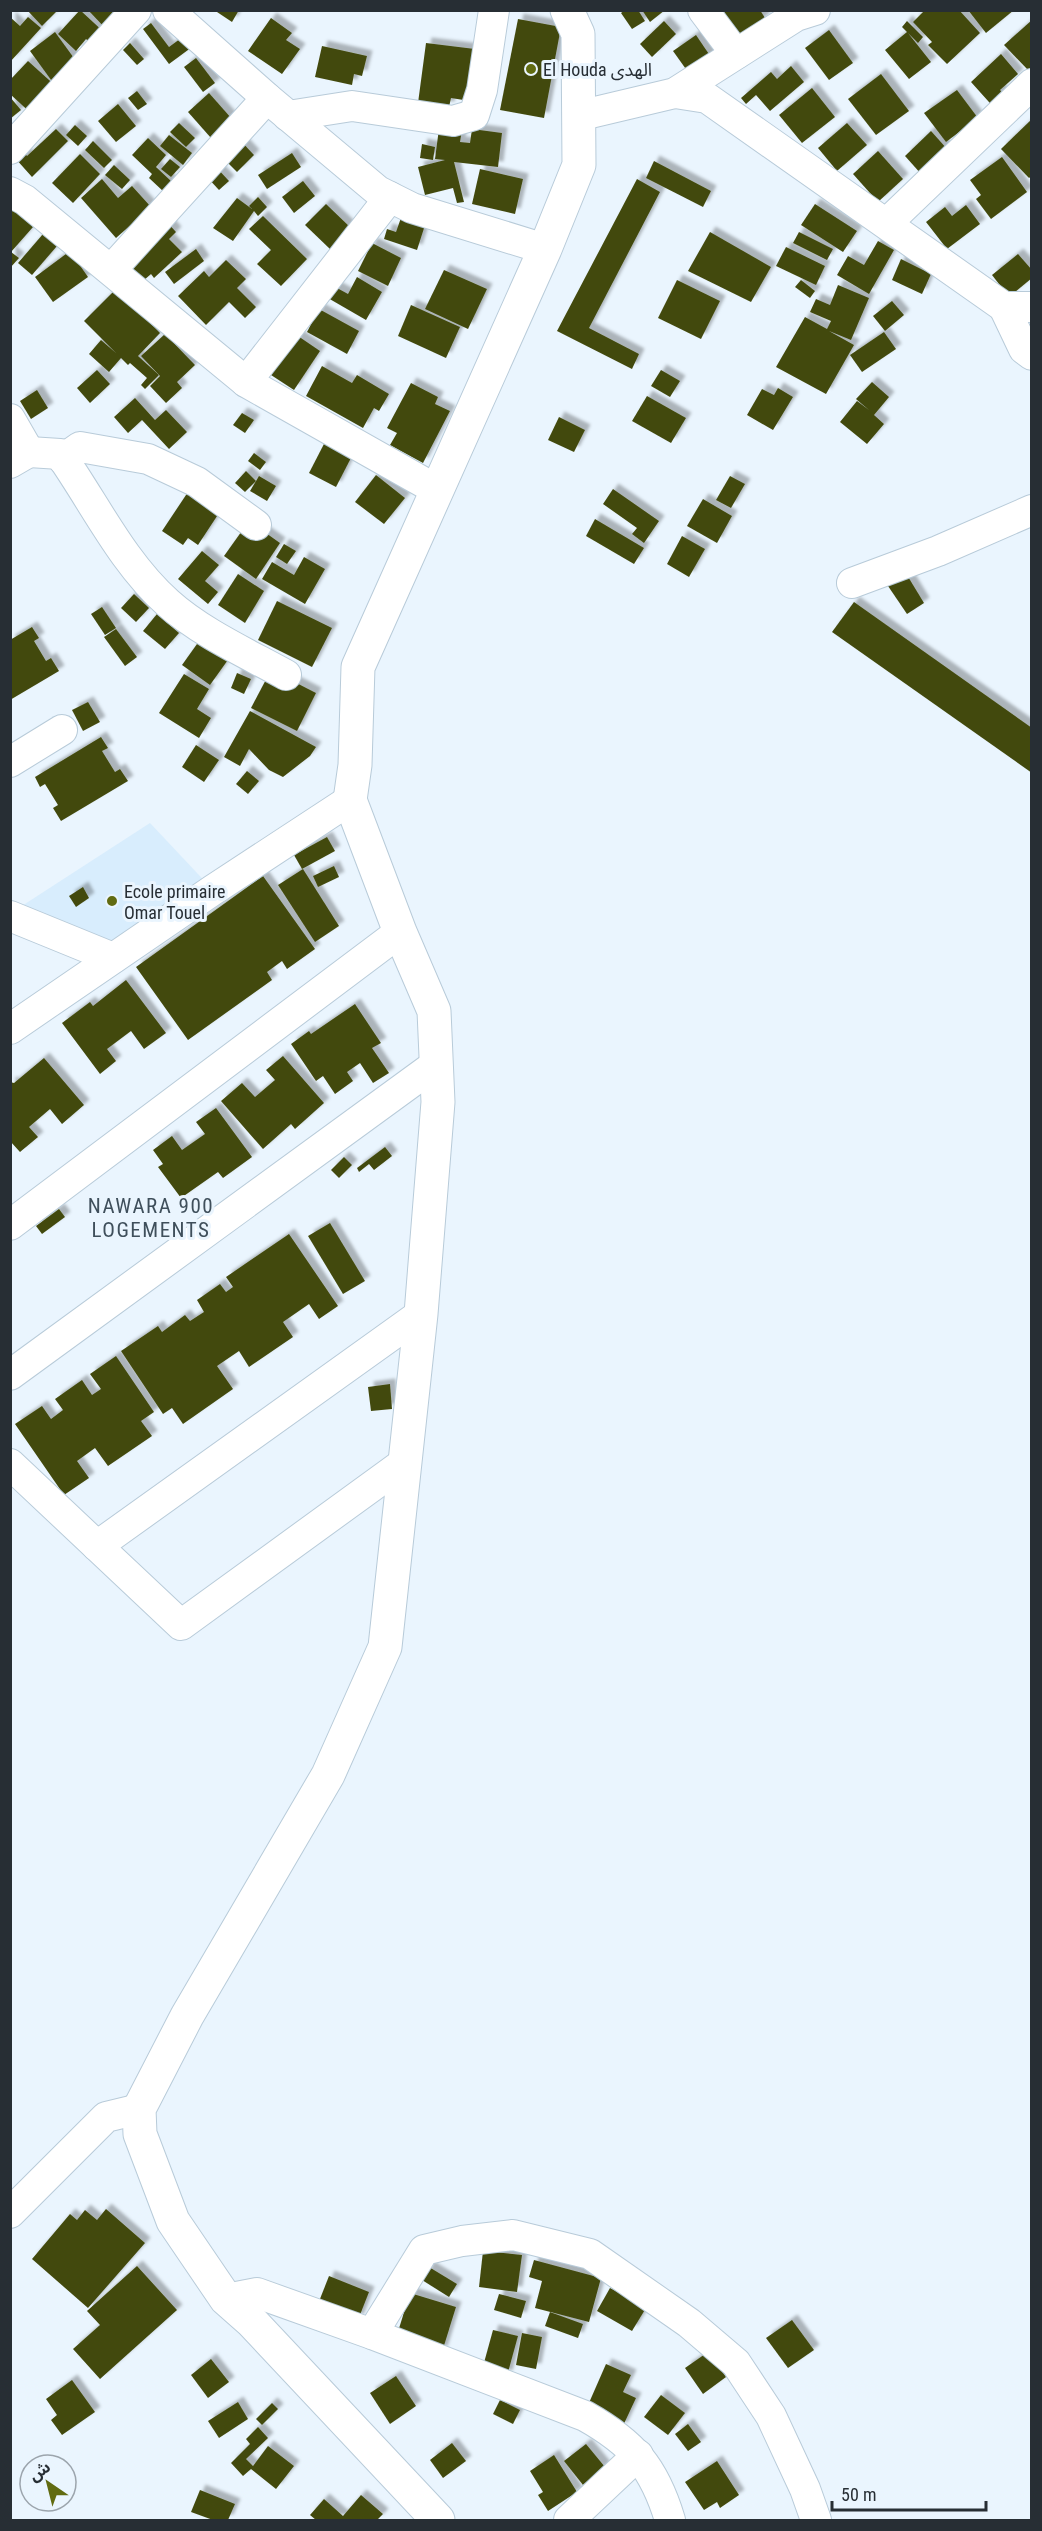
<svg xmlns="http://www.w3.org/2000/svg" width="1042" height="2531" viewBox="0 0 1042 2531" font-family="'Roboto Condensed','Noto Sans Arabic',sans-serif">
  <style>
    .built { fill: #d8edfd }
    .building { fill: #434a0f; filter: url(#shadow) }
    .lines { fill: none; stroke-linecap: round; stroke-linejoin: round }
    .minor-casing { stroke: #b8cbd9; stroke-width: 32 }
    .major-casing { stroke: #b8cbd9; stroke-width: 35 }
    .minor { stroke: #fff; stroke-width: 30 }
    .major { stroke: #fff; stroke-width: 33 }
    .poi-dot { fill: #616b11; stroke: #eaf5fe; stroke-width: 2 }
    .labels { text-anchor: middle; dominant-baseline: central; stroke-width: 6; stroke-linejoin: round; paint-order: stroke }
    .poi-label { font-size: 18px; fill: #272e34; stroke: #eaf5fe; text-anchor: start }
    .quarter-label { font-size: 21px; letter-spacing: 1.5px; fill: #3f4f5b; stroke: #eaf5fe }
  </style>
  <defs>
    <filter id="shadow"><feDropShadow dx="5.5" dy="-5.5" stdDeviation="1.5" flood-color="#0004"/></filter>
  </defs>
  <rect width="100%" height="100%" fill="#eaf5fe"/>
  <polygon class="built" points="150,823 213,890 113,958 11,913"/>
  <g class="building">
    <polygon points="27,10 58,10 42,26"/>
    <polygon points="80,10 106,34 95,47 86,39 76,51 58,34"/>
    <polygon points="88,10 125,10 106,29"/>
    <polygon points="214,10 239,10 232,22"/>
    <polygon points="625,10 638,10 645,21 632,29 621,13"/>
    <polygon points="642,10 665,10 650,22"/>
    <polygon points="727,10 760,10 765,18 739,38 721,15"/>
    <polygon points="925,10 959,10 980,33 947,64 928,45 932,42 913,22"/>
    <polygon points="968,10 1014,10 986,33"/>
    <polygon points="10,17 20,26 28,17 41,28 10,62"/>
    <polygon points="271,18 292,33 286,40 300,49 282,74 248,51"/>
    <polygon points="518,19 561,27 544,118 500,110"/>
    <polygon points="1032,20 1032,66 1028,70 1004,45"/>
    <polygon points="664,21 676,34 652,57 640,44"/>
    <polygon points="907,21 923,37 918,43 908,33 931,62 909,79 885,50 907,32 902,27"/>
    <polygon points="151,23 169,47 184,36 192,47 169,64 143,29"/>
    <polygon points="829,30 853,63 829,80 805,48"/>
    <polygon points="55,32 79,65 54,84 30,51"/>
    <polygon points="696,35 715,63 693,79 673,51"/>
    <polygon points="130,43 144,59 137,65 123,50"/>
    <polygon points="426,43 483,50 476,102 451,98 449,107 418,103"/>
    <polygon points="322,46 367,56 362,76 354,74 352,85 315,77"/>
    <polygon points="1001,54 1018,74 1000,90 1009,100 997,111 971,82"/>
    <polygon points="196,58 215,83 203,92 184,67"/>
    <polygon points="28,61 59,89 34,116 10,94 10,80"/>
    <polygon points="791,66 804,82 770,111 756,95 746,104 741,98 771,72 777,79"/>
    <polygon points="881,74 909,111 876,135 848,99"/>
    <polygon points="812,88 835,117 802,143 779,115"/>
    <polygon points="957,90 978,118 946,142 924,113"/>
    <polygon points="137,91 147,104 138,110 128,98"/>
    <polygon points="209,93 232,119 211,138 188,112"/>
    <polygon points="10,97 21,110 10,119"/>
    <polygon points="118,104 136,126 116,142 98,121"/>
    <polygon points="1032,119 1032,176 1029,178 1001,149"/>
    <polygon points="440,121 463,124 460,142 470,143 472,129 502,133 498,167 454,162 464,202 457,203 453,188 425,195 418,167 445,160 435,159"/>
    <polygon points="179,123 195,138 186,147 170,132"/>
    <polygon points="847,123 867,145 837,171 818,148"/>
    <polygon points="75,125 87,136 78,146 66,135"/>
    <polygon points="56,129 68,141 32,177 15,158 23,151 27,156"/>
    <polygon points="931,131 948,150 922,175 905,156"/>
    <polygon points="169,135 192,153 183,165 160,146"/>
    <polygon points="148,138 166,155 156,167 171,181 164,192 149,178 152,174 132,155"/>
    <polygon points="240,140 254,155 237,172 223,158"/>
    <polygon points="93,141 112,160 104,168 85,150"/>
    <polygon points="422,144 435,147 433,160 420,158"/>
    <polygon points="878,151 903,179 878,202 853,174"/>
    <polygon points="292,153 301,167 267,189 258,175"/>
    <polygon points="80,154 100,174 73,203 52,183"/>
    <polygon points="1002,157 1027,192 991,219 976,199 981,195 970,180"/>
    <polygon points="170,159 180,167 171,177 161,169"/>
    <polygon points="654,161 711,191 703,207 646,178"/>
    <polygon points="114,165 130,180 122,189 105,175"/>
    <polygon points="216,167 229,181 219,190 206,176"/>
    <polygon points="480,169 523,179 515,214 472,204"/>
    <polygon points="102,179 118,198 132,186 151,207 116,238 81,198"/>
    <polygon points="637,179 660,192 589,328 639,354 632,369 557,331"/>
    <polygon points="303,181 315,196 294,213 282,197"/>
    <polygon points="258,197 267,207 258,216 254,211 233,241 213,228 237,198 252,209 249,206"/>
    <polygon points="326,204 352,229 331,250 305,225"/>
    <polygon points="815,204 857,231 843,252 801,225"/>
    <polygon points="966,205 980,224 947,249 926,222 945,207 952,216"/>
    <polygon points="10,207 33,227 11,252 19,258 10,268"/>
    <polygon points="402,215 426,222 417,250 384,239 387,229 396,232"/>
    <polygon points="263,216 307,259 281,286 257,264 271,250 249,229"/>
    <polygon points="166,221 176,232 169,239 182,252 154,278 151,274 143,281 124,260"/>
    <polygon points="710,232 771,267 751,302 688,271"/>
    <polygon points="799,232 833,249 827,260 793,243"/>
    <polygon points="43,234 57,246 32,275 18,263"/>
    <polygon points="878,241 894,250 869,294 837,275 848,256 864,265"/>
    <polygon points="372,243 401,258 388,286 358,271"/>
    <polygon points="786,247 825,266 816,285 776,266"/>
    <polygon points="196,249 204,261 174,284 165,272"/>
    <polygon points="70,251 88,277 53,302 35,277"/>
    <polygon points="1018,254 1032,270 1032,278 1009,297 992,275"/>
    <polygon points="901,259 931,274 922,294 892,280"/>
    <polygon points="226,260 246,279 237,288 256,307 245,318 229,302 206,325 178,296 204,271 209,277"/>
    <polygon points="444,270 487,289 468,329 425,309"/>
    <polygon points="357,277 382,292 366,320 321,294 328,283 348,294"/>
    <polygon points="677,280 720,301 701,339 658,318"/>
    <polygon points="801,280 815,291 810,298 795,287"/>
    <polygon points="838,285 869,298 851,340 829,331 854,345 826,394 776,367 805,317 827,329 831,321 810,312 816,299 830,305"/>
    <polygon points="116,289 160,333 138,356 159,375 145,389 141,385 147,378 130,363 128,365 121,358 109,372 89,354 101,340 116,353 84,321"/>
    <polygon points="892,301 904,315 885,331 873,316"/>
    <polygon points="411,305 460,327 446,358 398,336"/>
    <polygon points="319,309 359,331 347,354 307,332"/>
    <polygon points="884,332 896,349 862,372 850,355"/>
    <polygon points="165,334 195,365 177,382 182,388 166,403 150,386 160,376 141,356"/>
    <polygon points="298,336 320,351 294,390 271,375"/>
    <polygon points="322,366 352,383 357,375 389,394 379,411 374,408 363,428 306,396"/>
    <polygon points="97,370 110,384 90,403 77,388"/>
    <polygon points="661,370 680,381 670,397 651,386"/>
    <polygon points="872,382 889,397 874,415 884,424 867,444 840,422 857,401 869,410 856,399"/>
    <polygon points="411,383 438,397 435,404 450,411 423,463 390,445 397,433 387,428"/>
    <polygon points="778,388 793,397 773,430 747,415 762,389 774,395"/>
    <polygon points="37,390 48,408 31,419 20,401"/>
    <polygon points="647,396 686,418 671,443 632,421"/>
    <polygon points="135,398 155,420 166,410 187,432 169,449 142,420 128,433 114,417"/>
    <polygon points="242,413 254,420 245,433 233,425"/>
    <polygon points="559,417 585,430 574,452 548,440"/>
    <polygon points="325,442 352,456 336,487 309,473"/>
    <polygon points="254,453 266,462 260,470 248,461"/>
    <polygon points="246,471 256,481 245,492 235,483"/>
    <polygon points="376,475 405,498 384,524 355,502"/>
    <polygon points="259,476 276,486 267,501 250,491"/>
    <polygon points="730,476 745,484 731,508 716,500"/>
    <polygon points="190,489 221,510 198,545 188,538 183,545 162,531"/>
    <polygon points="613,489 659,521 644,543 632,534 637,528 603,504"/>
    <polygon points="703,499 732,516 717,543 687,526"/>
    <polygon points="595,519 644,548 634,564 586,536"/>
    <polygon points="249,521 280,543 256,579 224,556"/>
    <polygon points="682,536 705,549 689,577 667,564"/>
    <polygon points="284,544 296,551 287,564 276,557"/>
    <polygon points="202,551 219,565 205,581 218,592 208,604 178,579"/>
    <polygon points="304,557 325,569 305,604 262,579 272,562 294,575"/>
    <polygon points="238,574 264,591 245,623 218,605"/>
    <polygon points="907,575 924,603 907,614 888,586"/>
    <polygon points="134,594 149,608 136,622 121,608"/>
    <polygon points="277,601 332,628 312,667 258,640"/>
    <polygon points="854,602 1032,728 1032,773 832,632"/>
    <polygon points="102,607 116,628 105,635 91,614"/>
    <polygon points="157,614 179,633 165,649 143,631"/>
    <polygon points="32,627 39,638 34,641 46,661 51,658 59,671 10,700 10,640"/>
    <polygon points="116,629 137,657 125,666 104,637"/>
    <polygon points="207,630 235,650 210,685 182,665"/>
    <polygon points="271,670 316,693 297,731 251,708"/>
    <polygon points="237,673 251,679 244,694 231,688"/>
    <polygon points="184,674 209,689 197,709 211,718 199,738 159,713"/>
    <polygon points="88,702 100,722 83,731 72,710"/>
    <polygon points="250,711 316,747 310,756 283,777 269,770 249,749 240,766 224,757"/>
    <polygon points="101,737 108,748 102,751 115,772 120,769 128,781 61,821 53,808 58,805 45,784 40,787 35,777"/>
    <polygon points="196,745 219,760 204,782 182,767"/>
    <polygon points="247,771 259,781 248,794 236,784"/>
    <polygon points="327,837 335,851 302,869 294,855"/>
    <polygon points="334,866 339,877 318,887 313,876"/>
    <polygon points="303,869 339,926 315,942 278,885"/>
    <polygon points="263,876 315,949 287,969 282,961 267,972 272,980 188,1040 136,967"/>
    <polygon points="83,887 89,898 76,907 69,896"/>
    <polygon points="126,980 166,1033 144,1049 131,1031 107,1049 116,1061 100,1074 62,1023 90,1002 93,1006"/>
    <polygon points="355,1004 381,1043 372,1048 389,1073 373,1083 360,1063 347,1072 353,1081 335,1094 323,1076 316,1081 291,1044 309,1031 311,1034"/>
    <polygon points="283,1056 324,1103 295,1129 291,1124 263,1149 221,1101 242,1083 255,1097 275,1080 266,1070"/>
    <polygon points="44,1058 84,1105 62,1124 50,1109 29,1127 38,1137 20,1152 10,1141 10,1082 14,1083"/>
    <polygon points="216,1108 252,1157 223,1178 218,1172 181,1198 158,1167 163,1164 153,1150 172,1136 182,1150 205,1134 196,1122"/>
    <polygon points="385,1147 392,1156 374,1170 369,1164 359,1172 357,1168"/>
    <polygon points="344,1157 352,1165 339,1178 331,1170"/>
    <polygon points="59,1209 65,1217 42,1234 36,1226"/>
    <polygon points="330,1223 365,1281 343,1294 308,1236"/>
    <polygon points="289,1234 338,1306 319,1319 309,1304 283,1322 293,1337 249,1367 239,1351 217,1366 233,1389 183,1424 172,1408 163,1414 121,1351 158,1326 162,1332 185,1315 190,1321 204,1312 197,1300 220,1284 226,1292 233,1287 226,1277"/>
    <polygon points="116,1356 154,1412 141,1421 152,1436 108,1466 95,1448 77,1461 89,1478 64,1495 15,1424 42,1406 51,1419 63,1410 55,1399 82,1380 92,1395 101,1389 90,1374"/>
    <polygon points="390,1384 392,1409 371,1411 368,1387"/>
    <polygon points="106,2209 145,2243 88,2308 32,2259 70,2214 77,2220 85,2210 97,2220"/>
    <polygon points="483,2251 522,2255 517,2292 479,2287"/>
    <polygon points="534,2260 601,2278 589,2322 535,2308 542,2281 529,2277"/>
    <polygon points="137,2266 177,2310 100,2379 73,2349 100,2325 87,2311"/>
    <polygon points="429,2267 457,2284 449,2297 422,2280"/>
    <polygon points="329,2276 369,2292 358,2320 318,2304"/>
    <polygon points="610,2288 646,2308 632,2331 597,2311"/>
    <polygon points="410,2293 456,2307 442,2352 396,2338"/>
    <polygon points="499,2294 526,2301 521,2318 494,2310"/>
    <polygon points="550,2312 583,2324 578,2338 545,2326"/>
    <polygon points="792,2320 814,2350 788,2368 766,2338"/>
    <polygon points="493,2330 518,2336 507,2376 482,2370"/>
    <polygon points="522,2333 542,2337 536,2369 516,2365"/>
    <polygon points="708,2352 726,2377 703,2394 685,2368"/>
    <polygon points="211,2359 229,2382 208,2398 191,2375"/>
    <polygon points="606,2364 631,2375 623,2392 636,2398 622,2428 585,2412"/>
    <polygon points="396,2376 416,2406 390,2424 370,2393"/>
    <polygon points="72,2380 95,2412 62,2435 51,2420 57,2415 46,2399"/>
    <polygon points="661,2395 685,2413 668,2435 644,2417"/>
    <polygon points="500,2400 520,2410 513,2424 493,2414"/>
    <polygon points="238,2402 248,2419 219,2438 208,2421"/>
    <polygon points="272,2403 278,2409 262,2425 256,2419"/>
    <polygon points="688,2424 701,2442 688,2451 675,2434"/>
    <polygon points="258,2427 268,2438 246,2459 253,2466 268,2446 294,2466 276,2489 251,2469 243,2476 231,2463 250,2444 246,2439"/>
    <polygon points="452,2443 466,2461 443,2478 430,2460"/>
    <polygon points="586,2444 605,2467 583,2485 564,2461"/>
    <polygon points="554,2455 577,2492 548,2511 538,2495 543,2492 530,2471"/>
    <polygon points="717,2461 739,2495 720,2508 717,2502 704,2510 685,2482"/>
    <polygon points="200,2490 235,2504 228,2520 213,2520 191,2512"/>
    <polygon points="361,2495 383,2514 377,2520 316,2520 310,2515 324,2499 343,2516"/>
  </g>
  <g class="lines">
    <g class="minor-casing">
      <g id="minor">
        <polyline points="168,10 267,98 378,191 412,208 545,249"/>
        <polyline points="703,10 736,54"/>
        <polyline points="675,93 707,98 1004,307 1032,307"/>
        <polyline points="288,116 352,106 453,121 474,115 482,90 494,10"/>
        <polyline points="578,116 675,93 796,16 815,10"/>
        <polyline points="10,149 136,10"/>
        <polyline points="10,192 25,200 246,382 437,490"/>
        <polyline points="887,223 1032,84"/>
        <polyline points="111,270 267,98"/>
        <polyline points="1004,307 1024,349 1032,355"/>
        <polyline points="246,382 390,197"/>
        <polyline points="10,419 29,452 10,463"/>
        <path d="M29,452l31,2c35,50 62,108 108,149 32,29 80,51 118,72"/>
        <polyline points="63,459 80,447 148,459 197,482 256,525"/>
        <polyline points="852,583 938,551 1032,510"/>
        <polyline points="10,762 62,730"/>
        <polyline points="10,916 113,958"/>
        <polyline points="10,1029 213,890 350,800"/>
        <polyline points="10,1225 400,932"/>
        <polyline points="10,1375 435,1065"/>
        <polyline points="10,1464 181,1625 404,1463"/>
        <polyline points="97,1546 421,1314"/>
        <polyline points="10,2213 106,2117 139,2109"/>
        <path d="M226,2299l31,-6 115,41 213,82c48,27 69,51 85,104"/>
        <polyline points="372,2334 424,2250 462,2241 513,2235 590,2254 689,2323 736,2363 771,2416 805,2489 816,2520"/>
        <polyline points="569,2520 638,2455"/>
      </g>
    </g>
    <g class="major-casing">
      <polyline id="major" points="438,2520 252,2322 226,2299 173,2221 140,2134 139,2109 187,2016 328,1775 385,1647 421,1314 438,1102 434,1011 400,932 350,800 355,765 358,667 545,249 579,165 578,34 567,10"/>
    </g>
    <use href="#minor" class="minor"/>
    <use href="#major" class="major"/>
  </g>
  <g class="poi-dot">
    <circle cx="531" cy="69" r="6"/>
    <circle cx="112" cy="901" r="6"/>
  </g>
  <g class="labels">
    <g class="poi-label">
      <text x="543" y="69">El Houda الهدى</text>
      <text x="124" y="891">Ecole primaire<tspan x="124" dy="21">Omar Touel</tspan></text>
    </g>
    <g class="quarter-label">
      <text x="151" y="1206">NAWARA 900<tspan x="151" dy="24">LOGEMENTS</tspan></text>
    </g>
  </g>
  <rect width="1042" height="2531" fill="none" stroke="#272e34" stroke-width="24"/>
  <g transform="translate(48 2483) rotate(325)"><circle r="28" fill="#eaf5fe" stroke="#9ca5ad" stroke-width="1.5"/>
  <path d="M0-4.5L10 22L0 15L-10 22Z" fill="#616b11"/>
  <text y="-9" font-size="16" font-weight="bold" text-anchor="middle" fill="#272e34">ش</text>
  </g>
  <path d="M832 2501v9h154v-9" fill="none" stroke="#272e34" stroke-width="3"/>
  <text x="841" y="2501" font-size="18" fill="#272e34" stroke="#eaf5fe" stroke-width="4.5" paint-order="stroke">50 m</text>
</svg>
